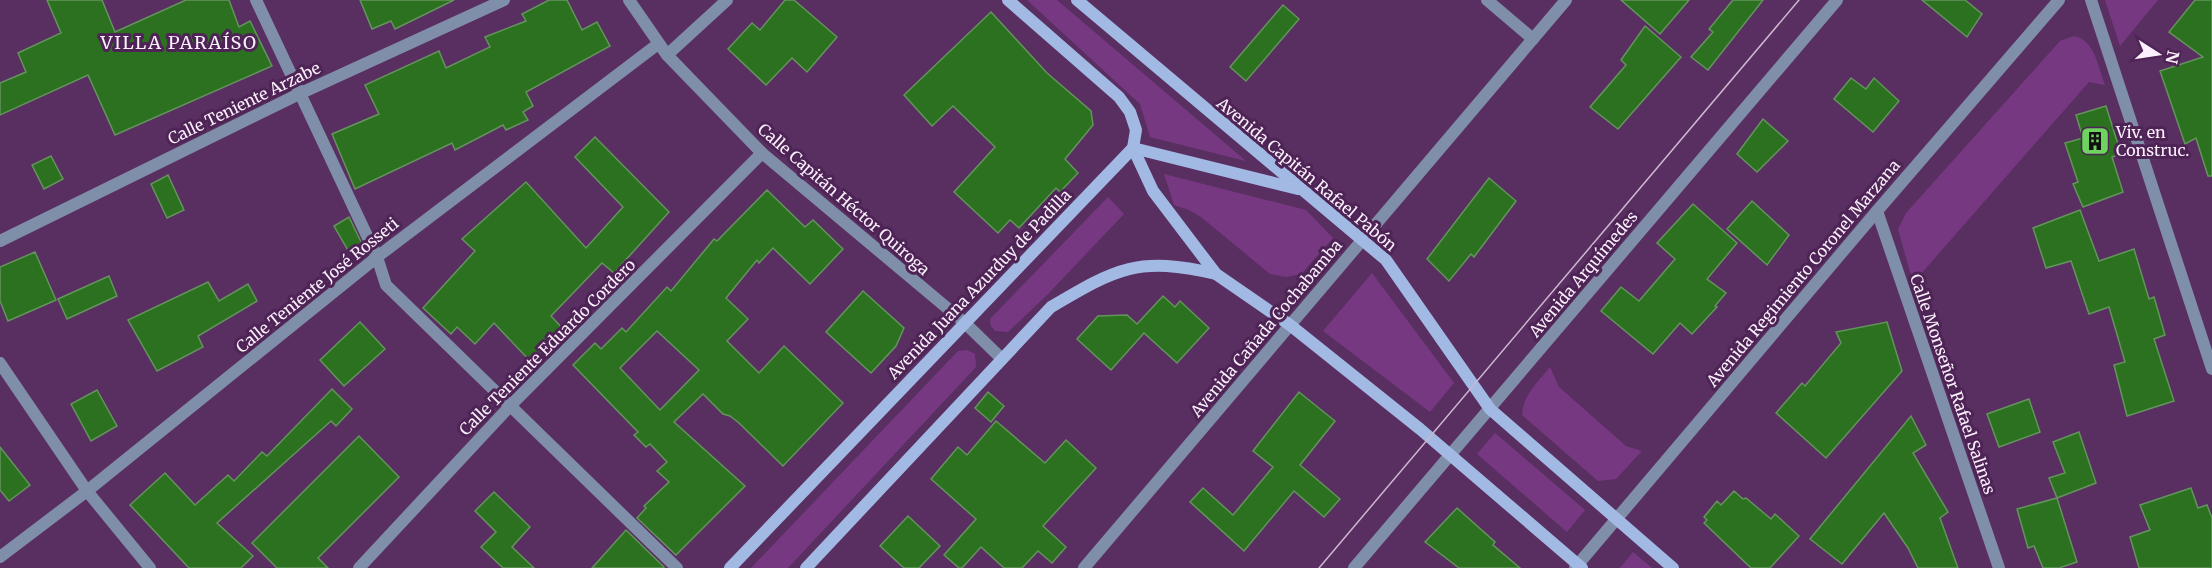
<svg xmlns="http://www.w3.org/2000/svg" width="2212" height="568" viewBox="0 0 2212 568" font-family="Merriweather,serif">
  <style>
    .green { fill: #773882 }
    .building { fill: #2c7120; stroke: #64945d; stroke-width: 1.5; fill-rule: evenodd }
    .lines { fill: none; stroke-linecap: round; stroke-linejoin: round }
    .lane { stroke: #808fa9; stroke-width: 12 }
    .street { stroke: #808fa9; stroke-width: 12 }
    .secondary { stroke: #a1b9e3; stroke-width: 12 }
    .tram { stroke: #ccb8cf; stroke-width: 1.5 }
    .labels { text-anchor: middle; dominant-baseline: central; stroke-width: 6; stroke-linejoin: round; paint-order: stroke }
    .street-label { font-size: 16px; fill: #fbf0fc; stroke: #4e2456 }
    .poi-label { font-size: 16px; fill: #fbf0fc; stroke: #4e2456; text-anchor: start }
    .neighbourhood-label { font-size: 18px; letter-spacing: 1.5px; fill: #fbf0fc; stroke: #4e2456 }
  </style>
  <rect width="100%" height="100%" fill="#592f61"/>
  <g class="green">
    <polygon points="1027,0 1057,0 1246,161 1150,137 1140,104"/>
    <polygon points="2105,0 2158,0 2120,46"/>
    <path d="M2074,36c21,4 24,31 31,49l-16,-3 -176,201 -15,-54 8,-16 154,-172z"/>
    <polygon points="1164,174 1306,210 1333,238 1301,274 1286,277 1270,274 1201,217 1189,210 1174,205"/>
    <polygon points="1108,197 1124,214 1047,295 1008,332 995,331 991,326 990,319"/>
    <polygon points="1372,273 1454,383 1430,412 1323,331"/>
    <polygon points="967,350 975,354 976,367 788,568 751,568 958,351"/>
    <path d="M1550,367l9,20 67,59 16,5 -26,28 -18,2 -76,-66c1,-20 16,-33 28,-48z"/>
    <polygon points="1495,433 1585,510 1567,532 1477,454"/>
    <polygon points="1633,552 1652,568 1620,568"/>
  </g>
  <g class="building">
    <polygon points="47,0 102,0 115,32 186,0 229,0 239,27 250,21 272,66 115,135 88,75 0,115 0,83 26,72 18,53 61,33"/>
    <polygon points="360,0 454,0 395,29 391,21 372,29"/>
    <polygon points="549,0 567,0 582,30 597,22 610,46 526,92 533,106 523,112 528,120 506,130 503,125 455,150 452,143 355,189 332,134 379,114 365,85 439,51 446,68 490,47 485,37 526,21 522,14"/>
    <polygon points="785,0 794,0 837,37 807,72 792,58 766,85 728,49 752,23 760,30"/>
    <polygon points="1621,0 1689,0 1660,34"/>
    <polygon points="1733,0 1763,0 1708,70 1691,57 1713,32 1709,29"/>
    <polygon points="1922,0 1965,0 1982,14 1967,37"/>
    <polygon points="2195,0 2212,0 2212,176 2208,176 2196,138 2185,144 2160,71 2203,57 2169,32"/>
    <polygon points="1283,5 1299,19 1246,81 1230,67"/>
    <polygon points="991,12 1047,73 1091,111 1093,125 1065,159 1078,173 1060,192 1056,188 1019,228 1010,220 998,233 954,192 995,147 953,106 932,126 904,95"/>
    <polygon points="1645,26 1681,57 1618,129 1590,107 1626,65 1621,60"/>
    <polygon points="1851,78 1866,89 1874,78 1899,101 1873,132 1834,99"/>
    <polygon points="2106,106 2121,154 2112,157 2123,192 2083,207 2073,184 2078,182 2065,143 2083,138 2076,115"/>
    <polygon points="1763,119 1788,141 1757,172 1737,154"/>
    <polygon points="595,137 669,212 614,273 602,263 551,316 564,330 531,362 494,323 475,344 457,327 451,334 423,308 475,251 462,239 526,182 586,248 623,207 575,157"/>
    <polygon points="51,156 63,179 44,189 32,165"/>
    <polygon points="168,175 184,210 167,218 151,184"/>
    <polygon points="1489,178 1516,201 1474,257 1471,254 1449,281 1427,259"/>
    <path d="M767,190l38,37 8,-7 30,29 -33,35 -37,-36 -14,15 -2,-3 -31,38 22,21 -21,22 32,32 25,-27 59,57 -60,63 -44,-43 -9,-7 -7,-2 -20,-20 -29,28 71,64 -69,69 -39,-37 9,-10 -2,-2 25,-24 -12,-11 10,-9 -17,-18 -4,3 -12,-12 4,-3 -65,-67 22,-22 6,6 21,-21 4,4 41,-45 4,4 43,-52 3,2zM657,331l42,39 -39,40 -40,-42z"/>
    <polygon points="1752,201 1789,235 1767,265 1727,229"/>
    <polygon points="1693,204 1737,243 1707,279 1726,293 1715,306 1717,307 1692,334 1680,323 1653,354 1601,311 1621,287 1639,301 1675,259 1657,243"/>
    <polygon points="2080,210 2099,261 2134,249 2149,299 2154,297 2165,335 2154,339 2174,401 2127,416 2114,365 2125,362 2109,307 2089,314 2071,261 2046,268 2033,228"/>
    <polygon points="349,217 362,244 349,252 334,226"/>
    <polygon points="35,252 56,300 8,321 0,301 0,267"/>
    <polygon points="109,276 117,296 67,319 58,299"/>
    <polygon points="208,282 219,301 248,284 257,301 198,336 203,347 157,371 128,320"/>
    <polygon points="863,291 904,328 896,346 871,373 826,332"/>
    <polygon points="1163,296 1175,307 1180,301 1209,328 1177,363 1144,333 1111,370 1077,339 1098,316 1127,315 1137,324"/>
    <polygon points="360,322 385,349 344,386 320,360"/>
    <polygon points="1887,322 1902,371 1826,458 1776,413 1802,383 1805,386 1841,343 1836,332"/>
    <polygon points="332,389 352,409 336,426 331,421 217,523 253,556 241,568 189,568 130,505 165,473 195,505 228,475 234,481 262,452 267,456"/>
    <polygon points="97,390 117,426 91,441 71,404"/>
    <polygon points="988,392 1004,406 991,422 975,408"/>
    <polygon points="1299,392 1335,421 1300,465 1340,499 1324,517 1294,491 1244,551 1190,502 1203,488 1233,515 1273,467 1253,451"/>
    <polygon points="2029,399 2040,432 1999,447 1987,414"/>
    <polygon points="1911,416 1926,445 1913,453 1948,512 1940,518 1958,568 1918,568 1908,548 1884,513 1842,564 1810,539"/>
    <polygon points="996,421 1045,463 1066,440 1096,468 1043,526 1066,547 1052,563 1038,551 1022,568 1004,568 981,547 962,568 959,568 944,555 976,519 931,479 958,447 967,455"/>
    <polygon points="2079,432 2096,483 2057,498 2049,478 2065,473 2053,442"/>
    <polygon points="359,436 399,477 318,558 328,568 277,568 252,543"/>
    <polygon points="0,447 30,485 9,501 0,490"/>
    <polygon points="2191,488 2198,508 2207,505 2212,518 2212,568 2139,568 2130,537 2150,530 2140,505"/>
    <polygon points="1734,491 1743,499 1746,498 1771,519 1775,514 1799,536 1770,568 1751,568 1704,523 1707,520 1704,517 1717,501 1721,505"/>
    <polygon points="494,492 530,527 512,547 534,568 503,568 481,547 496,532 475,511"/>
    <polygon points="2057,498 2077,562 2059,568 2043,568 2034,546 2028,548 2017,509"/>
    <polygon points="1457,508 1495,542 1493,545 1520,568 1459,568 1425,542"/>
    <polygon points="908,516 940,546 919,568 904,568 880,546"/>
    <polygon points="626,530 664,567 664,568 592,568"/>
  </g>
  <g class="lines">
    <polyline class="lane" points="256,0 377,257 386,285 677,568"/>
    <g class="street">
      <polyline points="629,0 667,55 762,153 965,323 1002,359"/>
      <polyline points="1487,0 1533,39"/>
      <polyline points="2091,0 2212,369"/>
      <polyline points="667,55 727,0"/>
      <polyline points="1877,211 1999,568"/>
      <polyline points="0,241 299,94 504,0"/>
      <polyline points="0,363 87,491 150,568"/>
      <polyline points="0,557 87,491 377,257 658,44"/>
      <polyline points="359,568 511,405 762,153"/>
      <polyline points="1084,568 1566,0"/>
      <polyline points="1354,568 1837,0"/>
      <polyline points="1575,568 1877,211 2059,0"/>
    </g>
    <g class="secondary">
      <polyline points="1008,0 1119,97 1130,112 1136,130 1133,148 1153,191 1216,274 1290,325 1420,429 1582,568"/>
      <polyline points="1077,0 1386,260 1490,409 1673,568"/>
      <polyline points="1133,148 1298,189"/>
      <polyline points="730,568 1133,148"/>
      <path d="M806,568l245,-261c66,-39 87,-51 165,-33"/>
    </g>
    <polyline class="tram" points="1319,568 1799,0"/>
  </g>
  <defs>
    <g id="building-square" transform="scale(1.5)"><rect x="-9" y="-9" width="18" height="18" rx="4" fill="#6fd360" stroke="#4e2456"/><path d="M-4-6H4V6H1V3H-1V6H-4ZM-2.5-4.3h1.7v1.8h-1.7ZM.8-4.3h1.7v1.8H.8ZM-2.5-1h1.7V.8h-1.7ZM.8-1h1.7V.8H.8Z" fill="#111"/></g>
  </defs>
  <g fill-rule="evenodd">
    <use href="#building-square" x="2095" y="141"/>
  </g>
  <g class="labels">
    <g class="street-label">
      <text transform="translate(244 103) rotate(-26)">Calle Teniente Arzabe</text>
      <text transform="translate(1307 174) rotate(40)">Avenida Capitán Rafael Pabón</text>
      <text transform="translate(844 199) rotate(41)">Calle Capitán Héctor Quiroga</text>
      <text transform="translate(1803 273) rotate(-50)">Avenida Regimiento Coronel Marzana</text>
      <text transform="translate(1583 274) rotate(-50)">Avenida Arquímedes</text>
      <text transform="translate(979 284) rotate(-46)">Avenida Juana Azurduy de Padilla</text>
      <text transform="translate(317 285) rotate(-39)">Calle Teniente José Rosseti</text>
      <text transform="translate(1266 328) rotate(-50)">Avenida Cañada Cochabamba</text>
      <text transform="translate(547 347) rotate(-45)">Calle Teniente Eduardo Cordero</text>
      <text transform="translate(1953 384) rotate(71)">Calle Monseñor Rafael Salinas</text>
    </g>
    <g class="poi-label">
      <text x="2116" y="132">Viv. en<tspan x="2116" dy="18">Construc.</tspan></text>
    </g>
    <g class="neighbourhood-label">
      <text x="179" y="42">VILLA PARAÍSO</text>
    </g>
  </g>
  <g transform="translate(2158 54) rotate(102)" stroke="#4e2456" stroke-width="4.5" paint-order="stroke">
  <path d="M0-4.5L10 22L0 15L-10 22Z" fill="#fbf0fc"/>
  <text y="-9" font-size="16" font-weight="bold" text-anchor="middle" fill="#fbf0fc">N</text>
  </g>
</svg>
